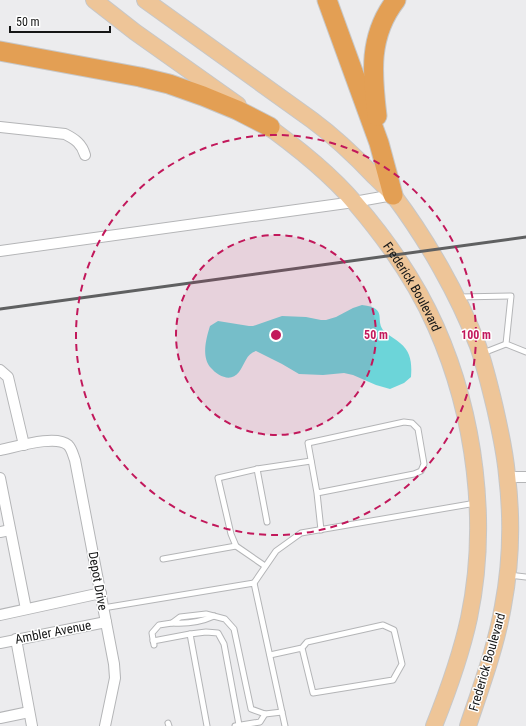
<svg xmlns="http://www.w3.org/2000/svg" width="526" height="726" viewBox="0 0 526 726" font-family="'Roboto Condensed',sans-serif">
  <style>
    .water { fill: #6cd5d9 }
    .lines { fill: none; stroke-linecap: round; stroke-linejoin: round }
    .service-casing { stroke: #b4b5b7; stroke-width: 7 }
    .minor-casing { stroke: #b4b5b7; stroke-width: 12 }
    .primary-casing { stroke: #c7c7c7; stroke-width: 18 }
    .motorway-casing { stroke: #c7c7c7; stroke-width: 21 }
    .service { stroke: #fff; stroke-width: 5 }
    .minor { stroke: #fff; stroke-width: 10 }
    .primary { stroke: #eec598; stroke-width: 16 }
    .motorway { stroke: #e39f54; stroke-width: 19 }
    .rail { stroke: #5f6061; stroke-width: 3 }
    .ring { fill: none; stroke: #c2185b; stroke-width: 2; stroke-dasharray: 7 5 }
    .labels { text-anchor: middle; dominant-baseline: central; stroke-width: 3; stroke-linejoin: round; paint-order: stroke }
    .street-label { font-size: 13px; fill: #151616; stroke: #fff }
    .centre { fill: #c2185b; stroke: #fff; stroke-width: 2 }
    .ring-label { font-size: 12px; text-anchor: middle; font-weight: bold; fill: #c2185b; stroke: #fff; stroke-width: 3; stroke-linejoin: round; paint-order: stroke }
  </style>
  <rect width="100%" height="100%" fill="#ececee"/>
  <path class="water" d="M362,305c28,3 11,16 23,27 4,4 11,7 15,11 11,9 12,20 11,34l-7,6 -14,6 -14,-4 -23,-10 -9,-2 -21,2 -24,-1 -17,-10 -26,-13c-10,3 -11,13 -17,21 -8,11 -21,4 -28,-4 -10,-11 -5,-29 -1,-42l8,-5 31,5h4l29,-10 24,1 15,3h5l10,-3 17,-9z"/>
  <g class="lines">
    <g class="service-casing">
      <g id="service">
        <polyline points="459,297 511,296 506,344"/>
        <polyline points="483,353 506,344 526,352"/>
        <polyline points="257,469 267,522"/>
        <polyline points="317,493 414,474 421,471 424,464 418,429 412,423 404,422 308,443 317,493 321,530"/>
        <polyline points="163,559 236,546"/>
        <polyline points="265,566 236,546 231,534 218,478 257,469 311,461"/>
        <polyline points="509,575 526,577"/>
        <polyline points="254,583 276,551 301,533 476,503"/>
        <polyline points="103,608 254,583 285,726"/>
        <path d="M172,623c15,1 29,-1 42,-7"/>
        <polyline points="153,641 190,634"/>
        <polyline points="154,645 152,633 159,625 172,623 180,617 206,614 225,619 234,629 251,709 265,714 282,712"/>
        <polyline points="270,655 302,648 307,642 383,625 394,630 402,664 393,680 313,693 302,648"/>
        <polyline points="168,723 169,726"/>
        <polyline points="207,726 190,634 206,632 218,633 224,644 239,725"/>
        <polyline points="235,726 260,722 265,714"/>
      </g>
    </g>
    <g class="minor-casing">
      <g id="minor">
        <path d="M0,127l65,7c10,5 17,10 20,21"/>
        <polyline points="0,251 354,202 393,195"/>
        <polyline points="0,370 8,377 24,445"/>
        <path d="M0,450c16,-3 56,-16 68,-5 4,4 5,10 7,15l39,204 1,14 -10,48"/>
        <polyline points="507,475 512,477 526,477"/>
        <polyline points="0,478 26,609"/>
        <polyline points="0,532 10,530"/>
        <polyline points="0,615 101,593"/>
        <polyline points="16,639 32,726"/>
        <polyline points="0,643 106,622"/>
        <polyline points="0,718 29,712"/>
      </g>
    </g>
    <g class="primary-casing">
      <g id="primary">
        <polyline points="94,0 135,32 238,105"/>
        <path d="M145,0l167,120c23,17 43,36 63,57 6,6 13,12 19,19 33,44 64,98 84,150 7,20 12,41 17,62 5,22 10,44 12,67 5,42 4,89 -4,131 -7,41 -22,81 -35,120"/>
        <path id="s1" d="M259,120c34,24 69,51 96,83 31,36 62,81 81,124 39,88 53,196 33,291 -8,37 -21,73 -35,108"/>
      </g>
    </g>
    <g class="motorway-casing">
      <g id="motorway">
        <polyline points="327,0 379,143 393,195"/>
        <polyline points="0,51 140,77 169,84 203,96 237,110 270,127"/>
        <path d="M377,116c-5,-42 -9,-80 19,-116"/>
      </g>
    </g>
    <use href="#service" class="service"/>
    <use href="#minor" class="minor"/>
    <use href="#primary" class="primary"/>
    <use href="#motorway" class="motorway"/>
    <polyline class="rail" points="0,309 526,237"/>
  </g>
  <circle cx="276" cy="335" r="100" fill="#c2185b" fill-opacity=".12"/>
  <g class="ring">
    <circle cx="276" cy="335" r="100"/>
    <circle cx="276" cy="335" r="200"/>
  </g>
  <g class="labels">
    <g class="street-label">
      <text stroke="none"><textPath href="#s1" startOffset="229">Frederick Boulevard</textPath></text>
      <text transform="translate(98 581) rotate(80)">Depot Drive</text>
      <text transform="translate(53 632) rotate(-11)">Ambler Avenue</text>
      <text transform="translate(487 662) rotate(-74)">Frederick Boulevard</text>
    </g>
  </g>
  <circle cx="276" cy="335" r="6" class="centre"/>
  <g class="ring-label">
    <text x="376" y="339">50 m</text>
    <text x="476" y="339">100 m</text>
  </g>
  <path d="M10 26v6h100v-6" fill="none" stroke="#151616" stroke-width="2"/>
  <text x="16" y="26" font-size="12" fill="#151616" stroke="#ffffff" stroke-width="3" paint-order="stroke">50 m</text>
</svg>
